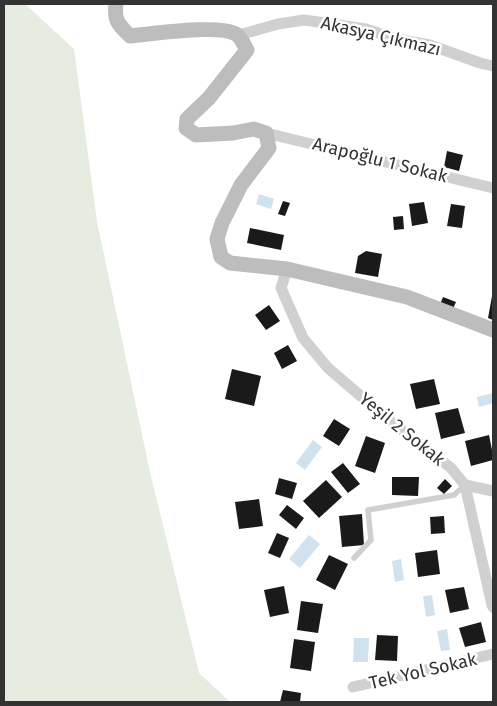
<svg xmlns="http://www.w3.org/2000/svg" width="497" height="706" viewBox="0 0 497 706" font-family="'Fira Sans',sans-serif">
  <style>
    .green { fill: #e6ecdf }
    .water { fill: #cfe2ee }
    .building { fill: #1a1a1a }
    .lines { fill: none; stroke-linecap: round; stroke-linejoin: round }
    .lane { stroke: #d0d0d0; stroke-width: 5.5 }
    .street { stroke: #d0d0d0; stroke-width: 11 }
    .secondary { stroke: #bdbdbd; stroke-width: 15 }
    .labels { text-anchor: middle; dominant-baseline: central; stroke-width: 5; stroke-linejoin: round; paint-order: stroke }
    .street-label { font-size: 18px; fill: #333; stroke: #fff }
  </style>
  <rect width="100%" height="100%" fill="#fff"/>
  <polygon class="green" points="4,4 25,4 74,49 97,222 150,472 199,673 230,702 4,702"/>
  <g class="water">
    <polygon points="259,194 274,199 271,209 256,204"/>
    <polygon points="493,393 493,403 479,407 477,397"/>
    <polygon points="313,440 322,447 305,470 296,463"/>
    <polygon points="309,535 320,544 300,568 289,559"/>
    <polygon points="401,559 404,580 395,582 392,561"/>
    <polygon points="432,595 435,615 426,617 423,596"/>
    <polygon points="447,629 450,650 441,651 437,631"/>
    <polygon points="354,638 369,638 368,662 353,662"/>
  </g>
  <g class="building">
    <polygon points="447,151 463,155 459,171 444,167"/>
    <polygon points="283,201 290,203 285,216 278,214"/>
    <polygon points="424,202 428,223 412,226 409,204"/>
    <polygon points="451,204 465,206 462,228 447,226"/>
    <polygon points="403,216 404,229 394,230 393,217"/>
    <polygon points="250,228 284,235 281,250 247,243"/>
    <polygon points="366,251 382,254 378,277 355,273 358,256"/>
    <polygon points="492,296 493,296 493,320 488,318"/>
    <polygon points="443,297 456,302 451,313 439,307"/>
    <polygon points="269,305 280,321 266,330 255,315"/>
    <polygon points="288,345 297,361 282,369 274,353"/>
    <polygon points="232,369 261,376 254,406 225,399"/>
    <polygon points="434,379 440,404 416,409 410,384"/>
    <polygon points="458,408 465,433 441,439 435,413"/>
    <polygon points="334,419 350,429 339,446 323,436"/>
    <polygon points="489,435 493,455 493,460 471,466 465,441"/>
    <polygon points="366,436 385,443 375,473 355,466"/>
    <polygon points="343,463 360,484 348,493 331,472"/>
    <polygon points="392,477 419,477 418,496 392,495"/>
    <polygon points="279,478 297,483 292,499 275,494"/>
    <polygon points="445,479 452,486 444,494 437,488"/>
    <polygon points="326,480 342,497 319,518 303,501"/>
    <polygon points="259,499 263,526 239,529 235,502"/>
    <polygon points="287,505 304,518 296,529 279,515"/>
    <polygon points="362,514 364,545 342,547 339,516"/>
    <polygon points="444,516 445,533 431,534 430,517"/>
    <polygon points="277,533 289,538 280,558 268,553"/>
    <polygon points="437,550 440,574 418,577 415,553"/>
    <polygon points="329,555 348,564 335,590 316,580"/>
    <polygon points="284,586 289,613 270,617 264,590"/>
    <polygon points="464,587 469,609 450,613 445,590"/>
    <polygon points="301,601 323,604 318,633 297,630"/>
    <polygon points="481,622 486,642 465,647 459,628"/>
    <polygon points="377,635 398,636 397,661 375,660"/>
    <polygon points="294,639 315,642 311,671 290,668"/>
    <polygon points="283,690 301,693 300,702 280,702"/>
  </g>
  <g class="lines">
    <polyline class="lane" points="354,558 371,540 368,510 454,495 465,485"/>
    <g class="street">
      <polyline points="239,35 278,24 304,20 366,29 397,39 430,45 480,63 493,66"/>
      <polyline points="266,133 493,188"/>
      <polyline points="287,269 281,288 303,338 328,368 384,416 451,468 465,485 492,605 493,607"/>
      <polyline points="465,485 493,491"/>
      <polyline points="353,687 493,654"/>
    </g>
    <path class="secondary" d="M116,4c-2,17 2,20 14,32 23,-2 88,-12 106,-2 5,3 8,11 11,16l-38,48 -22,21 -1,9 10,7 37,-2 21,-4 12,4 3,15 -28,37 -19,38 -5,16 4,18 9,6 57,6 120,28 86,33"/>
  </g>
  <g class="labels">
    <g class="street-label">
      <text transform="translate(381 36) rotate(13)">Akasya Çıkmazı</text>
      <text transform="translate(380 160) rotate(14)">Arapoğlu 1 Sokak</text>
      <text transform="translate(402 429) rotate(39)">Yeşil 2 Sokak</text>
      <text transform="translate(423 671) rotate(-13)">Tek Yol Sokak</text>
    </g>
  </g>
  <rect width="497" height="706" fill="none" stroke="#333333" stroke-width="10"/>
</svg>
